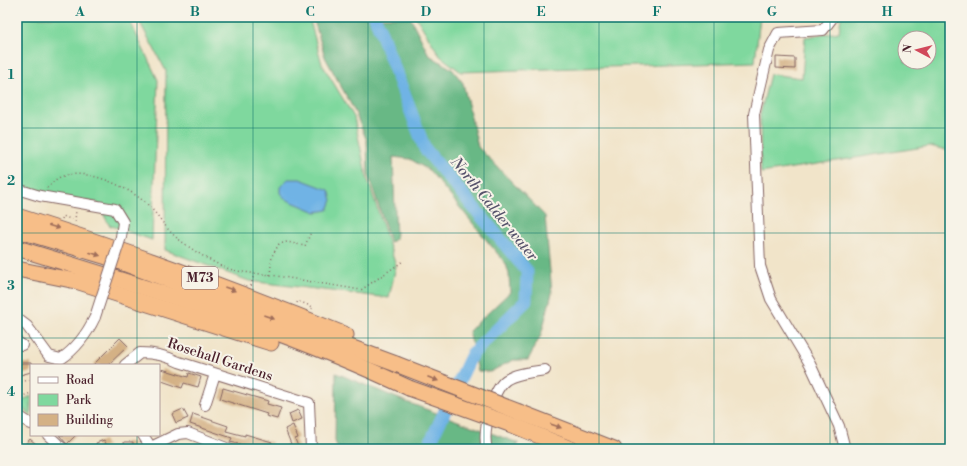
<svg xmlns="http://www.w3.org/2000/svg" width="967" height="466" viewBox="0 0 967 466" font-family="'Libre Bodoni',serif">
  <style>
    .green { fill: #7fd89e; stroke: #647c64; fill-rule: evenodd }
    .forest { fill: #67b885; stroke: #586c58 }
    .water { fill: #6fb3e5; stroke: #5c6988 }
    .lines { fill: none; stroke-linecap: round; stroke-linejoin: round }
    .river { stroke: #6fb3e5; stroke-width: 13 }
    .building { fill: #d4b185 }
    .minor-casing { stroke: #846462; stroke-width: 12 }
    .highway-casing { stroke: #846462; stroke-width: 17 }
    .path { stroke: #846462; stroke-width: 1.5; stroke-dasharray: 1 3; stroke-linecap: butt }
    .minor { stroke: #fff; stroke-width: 10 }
    .highway { stroke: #f7be88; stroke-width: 15 }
    .minor-bridge-casing { stroke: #846462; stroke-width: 12; stroke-linecap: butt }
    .highway-bridge-casing { stroke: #846462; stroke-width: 17; stroke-linecap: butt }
    .minor-bridge { stroke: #fff; stroke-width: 10 }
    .highway-bridge { stroke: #f7be88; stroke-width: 15 }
    .oneway { fill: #a06e5a }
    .grid { fill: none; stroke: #0f766e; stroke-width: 1; stroke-opacity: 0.55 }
    .labels { text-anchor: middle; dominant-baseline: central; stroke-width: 4; stroke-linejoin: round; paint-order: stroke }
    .shield { fill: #f7f3e8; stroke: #7e5f64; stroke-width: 1 }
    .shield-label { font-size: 13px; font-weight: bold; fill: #4a1f2b }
    .street-label { font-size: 14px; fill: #4a1f2b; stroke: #f7f3e8 }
    .water-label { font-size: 15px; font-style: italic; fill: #57536c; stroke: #f7f3e8 }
    .neatline { fill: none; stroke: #0f766e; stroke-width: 1.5 }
    .grid-label { font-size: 13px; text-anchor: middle; font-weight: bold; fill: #0f766e }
  </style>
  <rect width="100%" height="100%" fill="#f7f3e8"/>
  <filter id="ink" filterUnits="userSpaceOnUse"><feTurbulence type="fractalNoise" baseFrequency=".025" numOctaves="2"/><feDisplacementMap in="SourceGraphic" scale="8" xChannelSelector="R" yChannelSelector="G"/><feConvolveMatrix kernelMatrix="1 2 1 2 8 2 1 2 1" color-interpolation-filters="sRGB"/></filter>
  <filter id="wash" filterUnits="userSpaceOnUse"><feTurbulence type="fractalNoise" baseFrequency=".012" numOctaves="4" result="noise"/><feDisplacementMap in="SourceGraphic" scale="16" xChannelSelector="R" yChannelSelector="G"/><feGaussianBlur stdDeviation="0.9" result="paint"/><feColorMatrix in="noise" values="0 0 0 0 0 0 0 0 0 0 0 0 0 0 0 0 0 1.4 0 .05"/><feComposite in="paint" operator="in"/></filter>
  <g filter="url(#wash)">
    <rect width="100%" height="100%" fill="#f1e4c9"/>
    <g class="green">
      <polygon points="17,17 128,17 158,80 152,240 109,225 98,203 43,194 17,184"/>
      <polygon points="137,17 309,17 322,64 354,117 366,174 396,266 389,298 249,281 165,250 166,71"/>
      <polygon points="416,17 760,17 755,62 461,72 440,56"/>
      <path d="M841,17h109v134l-20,-5 -169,27 -1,-58 10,-41 32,4 3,-41 34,-5zM905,38h24v24h-24z"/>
      <polygon points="31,396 31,416 17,403"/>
    </g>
    <g class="forest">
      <polygon points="313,17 410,17 429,55 452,69 463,83 478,147 545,216 552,293 541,335 528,360 513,360 490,372 478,371 469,331 510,292 509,274 506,264 430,171 410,159 393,157 396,239 390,242 368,173 367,141 354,110 325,57"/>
      <polygon points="336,373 409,403 518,443 516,449 338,449 335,441"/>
    </g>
    <polygon class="water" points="288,179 300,179 329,190 332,200 328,210 316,212 285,199 280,193 280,187"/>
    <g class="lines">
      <polyline class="river" points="375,17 425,149 527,271 526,301 472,354 427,449"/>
    </g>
    <g id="blocks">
      <g class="building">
        <polygon points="776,57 795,58 795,69 776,68"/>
        <polygon points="120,338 128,346 108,365 93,365"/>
        <polygon points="22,363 31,363 31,372 17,376 17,365"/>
        <polygon points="162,369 188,377 189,373 201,377 198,387 184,383 182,388 159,380"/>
        <polygon points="223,388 268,401 267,404 281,408 277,419 266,416 267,414 220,399"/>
        <polygon points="183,409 188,418 176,423 172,414"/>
        <polygon points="298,410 302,419 292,423 289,414"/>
        <polygon points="193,414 228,426 226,431 245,436 245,434 272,442 270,449 261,449 230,442 232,438 190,424"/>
        <polygon points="293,425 298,438 295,439 299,449 278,449 291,444 285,429"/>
        <polygon points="59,435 76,435 67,444"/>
        <polygon points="30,439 42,449 28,449 24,446"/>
        <polygon points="104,440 107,446 98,449 96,443"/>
        <polygon points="124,442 133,442 133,449 125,449"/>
      </g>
    </g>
  </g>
  <g filter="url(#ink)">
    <use href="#blocks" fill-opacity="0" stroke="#846462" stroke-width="1"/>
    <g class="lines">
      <g class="minor-casing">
        <g id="minor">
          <polyline points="833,17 823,30 778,33 769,50 754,114 760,266 771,299 810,364 839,426 845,449"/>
          <polyline points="17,189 40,196 115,209 123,222 121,237"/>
          <path d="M19,320l8,6 22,30 12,3c16,-11 26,-25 34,-42"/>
          <polyline points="17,342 22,345"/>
          <path d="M125,365l15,-12c14,0 27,3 39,9l130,41 2,46"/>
          <polyline points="205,405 215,374"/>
          <polyline points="17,415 31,424"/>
          <polyline points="48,435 63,449"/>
          <polyline points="143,435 152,449"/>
          <polyline points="151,447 178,434 188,433 229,449"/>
          <path d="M487,449c-5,-16 5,-59 19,-69 10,-7 28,-8 39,-10"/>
        </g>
      </g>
      <g class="highway-casing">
        <g id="highway">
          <path d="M17,216c111,35 221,75 329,119"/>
          <polyline points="17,230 104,256 396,364"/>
          <path d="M17,248c132,40 267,81 392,140"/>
          <polyline points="17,269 76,281 271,343"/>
          <polyline points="519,412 614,449"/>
          <polyline points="515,426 571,449"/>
        </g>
      </g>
      <g class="path">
        <path d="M47,188c3,-3 7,-7 11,-10 27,-13 73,10 91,28 10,10 17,23 28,32 14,11 31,22 47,29 15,6 31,6 47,8 30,5 60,10 90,15l41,-28"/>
        <polyline points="62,219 63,216 75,221 76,210"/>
        <polyline points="270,275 272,256 279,244 287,242 305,246 311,232"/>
        <polyline points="251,286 254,274"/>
        <polyline points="297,303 298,301 313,307 312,309"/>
        <polyline points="17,382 31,380"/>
        <polyline points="17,398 31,393"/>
      </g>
      <use href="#minor" class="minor"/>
      <use href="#highway" class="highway"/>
      <g class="minor-bridge-casing">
        <polyline id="minor-bridge" points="95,317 121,237"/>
      </g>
      <g class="highway-bridge-casing">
        <g id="highway-bridge">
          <polyline points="396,364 519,412"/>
          <polyline points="409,388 515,426"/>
        </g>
      </g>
      <use href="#minor-bridge" class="minor-bridge"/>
      <use href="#highway-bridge" class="highway-bridge"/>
    </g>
    <defs><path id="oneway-solid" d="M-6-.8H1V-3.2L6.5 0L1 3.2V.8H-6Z"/></defs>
    <g class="oneway">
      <use href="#oneway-solid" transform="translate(54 227) rotate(18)"/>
      <use href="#oneway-solid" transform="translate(95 254) rotate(17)"/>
      <use href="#oneway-solid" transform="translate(230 289) rotate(20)"/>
      <use href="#oneway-solid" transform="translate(269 317) rotate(20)"/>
      <use href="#oneway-solid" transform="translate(433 379) rotate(21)"/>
      <use href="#oneway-solid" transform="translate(556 426) rotate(20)"/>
    </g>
  </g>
  <path class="grid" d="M137,17v348M253,17v432M368,17v432M484,17v432M599,17v432M714,17v432M830,17v432M17,128h933M17,233h933M17,338h933M137,435v14"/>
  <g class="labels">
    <rect class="shield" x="182" y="267" width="36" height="22" rx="3"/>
    <g class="shield-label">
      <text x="200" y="278">M73</text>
    </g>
    <g class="street-label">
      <text transform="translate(220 360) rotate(18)">Rosehall Gardens</text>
    </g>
    <g class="water-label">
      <text transform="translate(494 209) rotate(51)">North Calder water</text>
    </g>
  </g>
  <rect width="967" height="466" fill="none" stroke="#f7f3e8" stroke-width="44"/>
  <rect x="30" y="364" width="130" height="72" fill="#f7f3e8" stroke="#b29e9c"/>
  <rect x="38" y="377" width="20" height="6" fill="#ffffff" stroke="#b29e9c"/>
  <text x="66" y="384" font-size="12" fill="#4a1f2b">Road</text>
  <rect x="38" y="394" width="20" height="12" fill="#7fd89e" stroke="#b29e9c"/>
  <text x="66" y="404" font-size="12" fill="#4a1f2b">Park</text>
  <rect x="38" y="414" width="20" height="12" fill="#d4b185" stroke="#b29e9c"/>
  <text x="66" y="424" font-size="12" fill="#4a1f2b">Building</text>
  <g transform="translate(917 50) rotate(277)"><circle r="19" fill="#f7f3e8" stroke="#b29e9c"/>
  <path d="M0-3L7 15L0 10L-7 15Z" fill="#d1495b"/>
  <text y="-6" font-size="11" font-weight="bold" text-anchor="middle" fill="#4a1f2b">N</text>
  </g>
  <rect x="22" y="22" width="923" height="422" class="neatline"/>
  <g class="grid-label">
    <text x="80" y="16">A</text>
    <text x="195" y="16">B</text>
    <text x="310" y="16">C</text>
    <text x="426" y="16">D</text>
    <text x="541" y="16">E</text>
    <text x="657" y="16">F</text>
    <text x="772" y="16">G</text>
    <text x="887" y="16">H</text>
    <text x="11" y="79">1</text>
    <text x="11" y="185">2</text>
    <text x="11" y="290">3</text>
    <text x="11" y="396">4</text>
  </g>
</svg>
